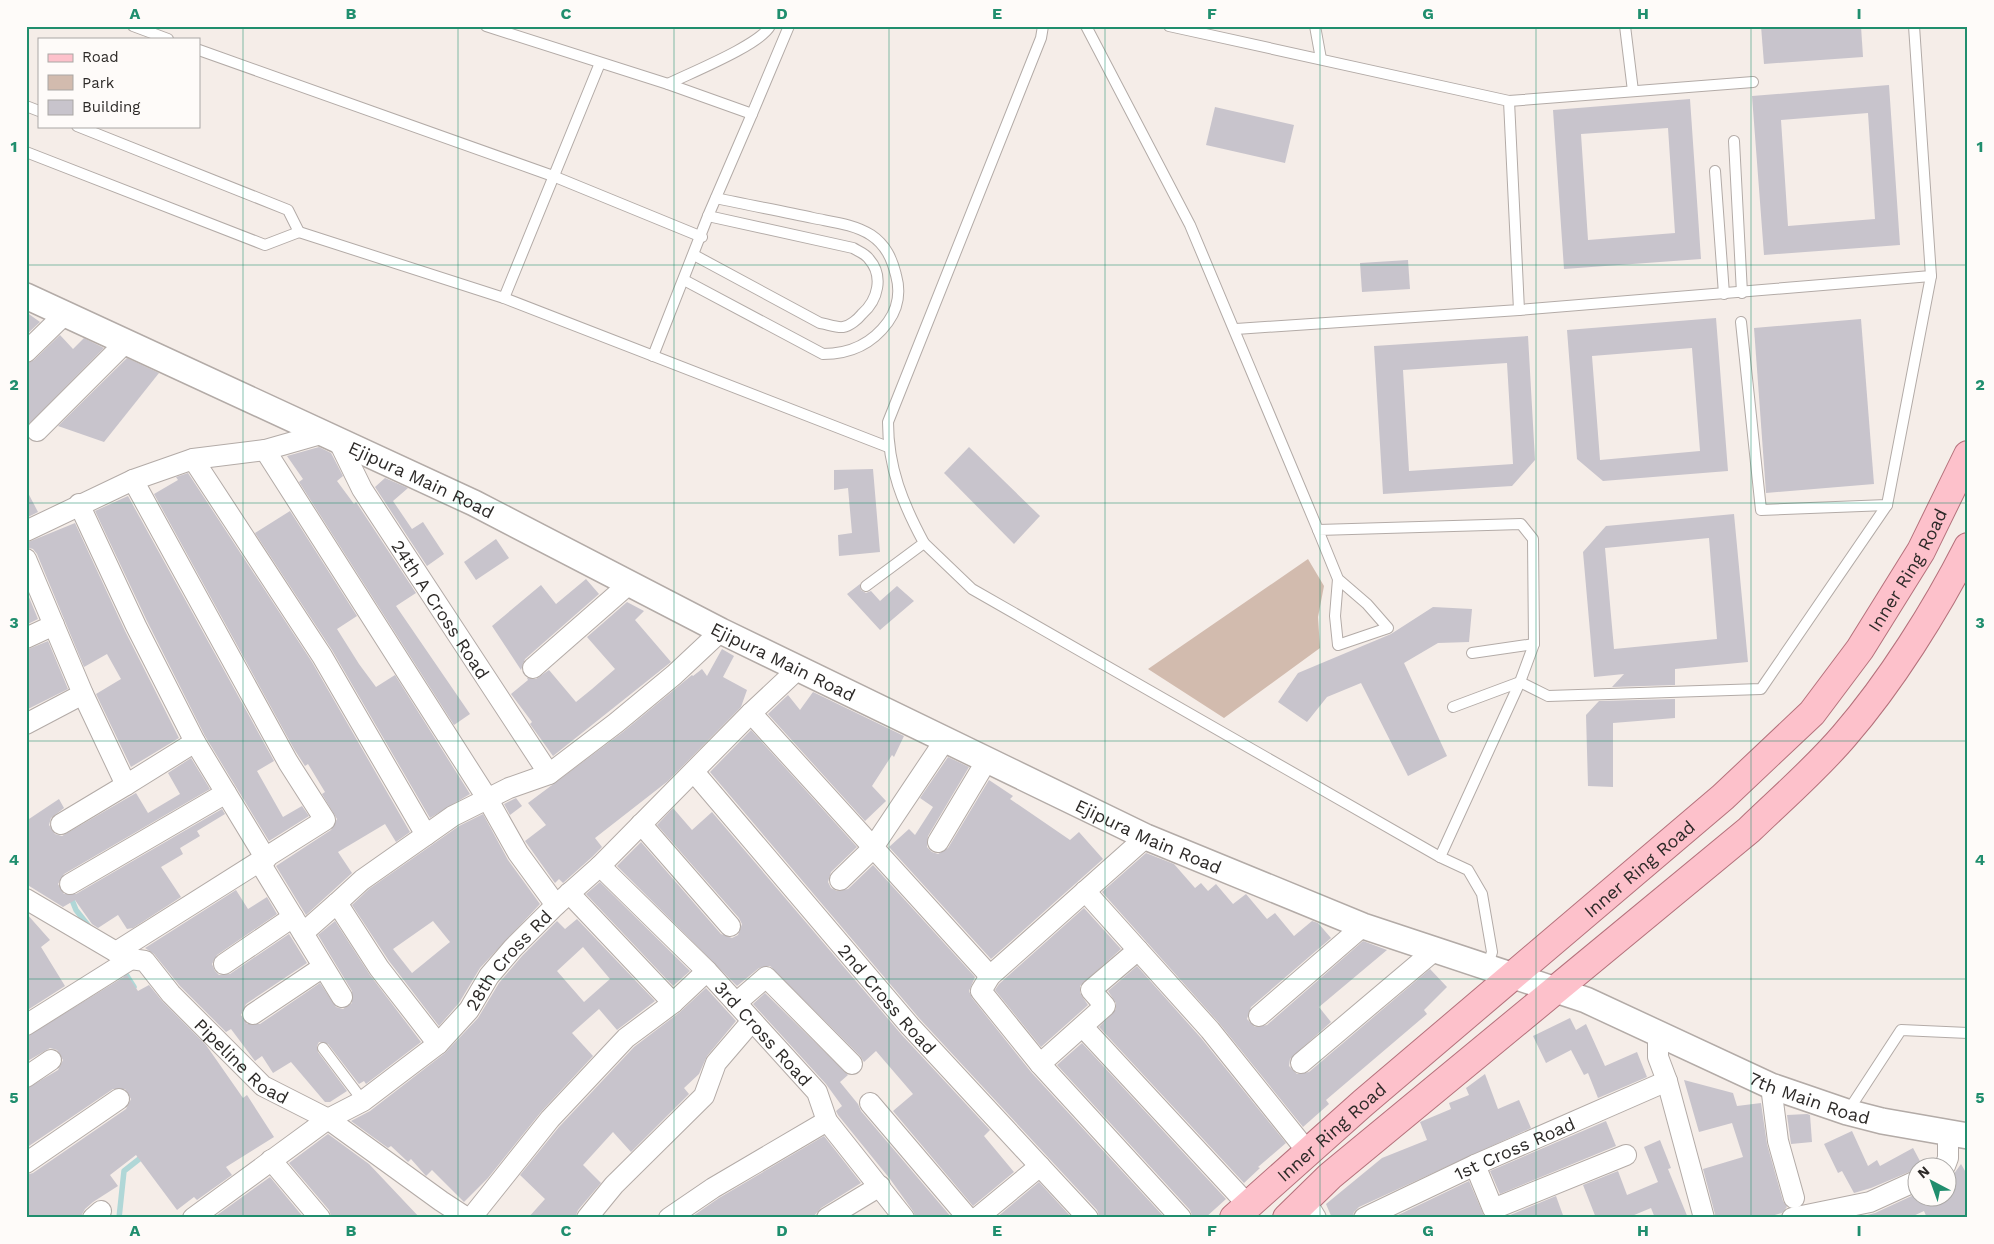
<svg xmlns="http://www.w3.org/2000/svg" width="1994" height="1244" viewBox="0 0 1994 1244" font-family="'Work Sans',sans-serif">
  <style>
    .green { fill: #d2bbae }
    .lines { fill: none; stroke-linecap: round; stroke-linejoin: round }
    .stream { stroke: #b0d7d7; stroke-width: 5.5 }
    .building { fill: #c8c4cc; fill-rule: evenodd }
    .service-casing { stroke: #b3aba7; stroke-width: 12 }
    .minor-casing { stroke: #b3aba7; stroke-width: 22 }
    .tertiary-casing { stroke: #b3aba7; stroke-width: 28 }
    .primary-casing { stroke: #b4717b; stroke-width: 30 }
    .service { stroke: #fff; stroke-width: 10 }
    .minor { stroke: #fff; stroke-width: 20 }
    .tertiary { stroke: #fff; stroke-width: 25 }
    .primary { stroke: #fdc1cb; stroke-width: 28 }
    .grid { fill: none; stroke: #208e6e; stroke-width: 1; stroke-opacity: 0.55 }
    .labels { text-anchor: middle; dominant-baseline: central; stroke-width: 4; stroke-linejoin: round; paint-order: stroke }
    .street-label { font-size: 18px; fill: #2d2a28; stroke: #fefbf9 }
    .neatline { fill: none; stroke: #208e6e; stroke-width: 2 }
    .grid-label { font-size: 16px; text-anchor: middle; font-weight: bold; fill: #208e6e }
  </style>
  <rect width="100%" height="100%" fill="#f5ede8"/>
  <polygon class="green" points="1308,559 1324,586 1318,617 1320,648 1224,718 1148,669"/>
  <g class="lines">
    <g class="stream">
      <polyline points="70,895 76,910 91,929"/>
      <polyline points="122,968 134,987"/>
      <polyline points="119,1218 124,1171 143,1156"/>
    </g>
  </g>
  <g class="building">
    <polygon points="1761,26 1861,26 1863,57 1764,64"/>
    <path d="M1889,85l11,160 -136,10 -12,-159zM1868,113l7,106 -87,7 -7,-106z"/>
    <path d="M1690,99l11,160 -137,10 -11,-159zM1668,128l7,105 -87,7 -7,-106z"/>
    <polygon points="1215,107 1294,125 1285,163 1206,145"/>
    <polygon points="1408,260 1410,289 1362,292 1360,263"/>
    <polygon points="26,312 40,322 26,335"/>
    <path d="M1716,318l12,153 -125,10 -26,-22 -10,-129zM1692,348l8,103 -100,9 -8,-104z"/>
    <polygon points="1861,319 1874,484 1766,493 1754,328"/>
    <polygon points="60,335 73,349 84,338 104,348 26,427 26,364 34,360"/>
    <path d="M1528,336l7,124 -23,26 -129,8 -9,-148zM1507,363l6,101 -104,7 -6,-101z"/>
    <polygon points="127,358 159,373 104,442 58,426"/>
    <polygon points="319,447 331,453 343,476 337,481 354,504 356,502 416,593 396,606 470,714 454,725 299,482 303,479 287,456"/>
    <polygon points="969,447 1040,516 1014,544 944,473"/>
    <polygon points="873,469 880,552 839,556 838,535 852,533 848,488 834,490 834,470"/>
    <polygon points="188,473 312,662 410,832 396,842 385,824 338,852 352,873 306,915 276,866 331,830 337,819 322,794 325,792 308,764 305,766 294,749 154,494 178,480 176,477"/>
    <polygon points="385,478 408,488 393,501 412,529 423,522 444,554 427,566 375,487"/>
    <polygon points="26,489 38,512 26,518"/>
    <polygon points="128,496 274,761 257,771 283,817 302,806 309,816 269,841 205,736 147,621 95,511"/>
    <polygon points="290,511 357,616 337,629 359,664 376,687 395,675 470,794 430,818 332,650 255,533"/>
    <path d="M1734,514l14,148 -73,7v16l-63,2 12,-13 -30,3 -11,-125 23,-26zM1709,538l8,101 -103,10 -9,-101z"/>
    <polygon points="75,523 125,631 179,738 131,767 96,694 121,679 107,654 84,667 37,554 33,549 26,547 26,543"/>
    <polygon points="496,539 509,558 476,580 464,562"/>
    <polygon points="586,579 599,594 525,659 521,670 492,626 541,585 556,604"/>
    <polygon points="860,584 861,590 866,593 871,591 880,601 897,586 914,601 880,630 847,594"/>
    <polygon points="26,590 38,619 26,625"/>
    <polygon points="627,602 644,611 635,620 671,662 553,756 530,724 532,722 511,694 528,680 527,678 536,679 549,670 576,702 592,689 615,669 587,637"/>
    <polygon points="1433,607 1472,609 1469,642 1438,643 1404,663 1447,756 1408,776 1361,683 1327,697 1307,722 1278,702 1298,673 1391,634"/>
    <polygon points="48,641 68,689 26,710 26,650"/>
    <polygon points="722,649 734,656 723,677 747,690 741,707 668,781 595,838 602,847 592,857 563,883 559,879 555,883 525,841 546,825 528,803 623,732 692,675 693,676 702,669 707,676"/>
    <polygon points="813,692 904,736 894,757 892,755 872,786 886,801 865,821 768,714 788,695 800,710"/>
    <polygon points="1675,699 1675,718 1613,723 1613,787 1588,786 1586,715 1599,701"/>
    <polygon points="751,730 857,847 831,872 828,882 831,888 837,891 848,889 873,865 975,977 969,991 972,998 1031,1072 1165,1218 1100,1218 1097,1210 919,1018 710,772"/>
    <polygon points="948,757 969,767 928,836 927,847 932,852 938,854 948,848 989,780 1013,796 1010,799 1070,840 1079,832 1103,859 991,959 889,847 909,829 915,835 933,807 920,798"/>
    <polygon points="191,758 210,789 64,874 58,884 64,894 76,894 222,809 225,814 197,831 200,836 180,848 183,854 161,867 181,897 133,928 127,929 118,915 98,928 92,924 75,900 63,907 26,884 26,821 59,799 64,808 51,818 49,825 55,834 62,836 136,793 148,813 180,794 168,773"/>
    <polygon points="516,798 522,806 510,815 504,804"/>
    <polygon points="673,808 692,830 712,812 901,1034 990,1130 984,1136 1014,1172 973,1206 893,1111 913,1094 876,1051 864,1062 860,1056 770,966 759,968 737,986 617,866 641,842 721,934 732,938 738,935 742,924 739,918 657,825"/>
    <path d="M483,814l25,46 32,44 -60,64 -21,35 -20,23 -50,-65 -37,-56 17,-16 90,-63zM433,921l17,21 -38,31 -19,-24z"/>
    <polygon points="1146,853 1174,864 1195,888 1201,883 1208,891 1216,884 1233,904 1246,894 1267,919 1275,913 1294,936 1312,921 1318,923 1331,938 1251,1007 1247,1019 1255,1027 1267,1025 1363,941 1387,950 1319,1007 1331,1022 1290,1059 1289,1066 1297,1074 1309,1072 1430,969 1447,987 1424,1010 1427,1014 1326,1100 1329,1104 1303,1127 1219,1023 1102,892"/>
    <polygon points="600,882 690,971 673,986 586,894"/>
    <polygon points="236,890 248,909 267,897 277,914 217,955 212,964 215,971 219,975 230,974 289,934 307,963 246,1004 241,1015 247,1024 260,1024 320,983 336,1007 343,1009 352,1003 352,991 318,935 335,921 370,975 421,1042 366,1084 364,1081 359,1084 328,1044 319,1042 317,1046 318,1052 347,1091 330,1102 325,1102 291,1062 273,1073 262,1056 255,1061 231,1029 226,1032 180,986 154,954 145,948"/>
    <polygon points="1084,908 1121,949 1080,986 1080,993 1088,1005 1041,1047 995,990 999,984"/>
    <polygon points="26,913 50,940 41,947 65,986 26,1011"/>
    <path d="M577,919l78,82 -38,29 -18,-21 -27,24 21,23 -52,56 -53,66 -24,24 -32,-32 -6,6 -15,-17 -3,3 -17,-16 -3,2 -37,-27 19,-10 75,-58 33,-35 21,-35 23,-27 35,-35 8,8zM583,947l27,32 -26,23 -27,-31z"/>
    <polygon points="1137,966 1201,1038 1286,1143 1258,1167 1260,1168 1244,1183 1099,1027 1116,1009 1116,1003 1108,991"/>
    <polygon points="127,975 138,991 149,985 163,1002 206,1045 243,1098 247,1095 274,1137 226,1167 232,1175 197,1200 194,1197 177,1210 136,1155 110,1175 118,1186 93,1202 85,1209 80,1218 26,1218 26,1175 33,1173 126,1109 131,1099 125,1089 113,1089 26,1148 26,1089 58,1070 63,1060 57,1050 50,1048 26,1062 26,1037"/>
    <polygon points="706,988 736,1021 707,1056 699,1074 684,1088 689,1094 631,1152 613,1132 583,1165 601,1183 578,1210 575,1218 528,1218 545,1199 520,1175 559,1127 634,1047 680,1012"/>
    <polygon points="765,993 848,1075 840,1082 858,1104 861,1111 952,1218 916,1218 913,1211 890,1179 838,1115 836,1111 842,1106 826,1084 753,1004"/>
    <polygon points="1570,1018 1576,1030 1586,1024 1605,1066 1637,1052 1647,1077 1598,1098 1588,1073 1584,1075 1571,1050 1546,1063 1533,1036"/>
    <polygon points="1082,1043 1226,1199 1205,1218 1193,1218 1190,1210 1057,1065"/>
    <polygon points="1485,1074 1498,1109 1519,1100 1531,1128 1359,1207 1354,1212 1352,1218 1332,1218 1326,1204 1382,1158 1427,1140 1420,1122 1451,1109 1449,1103 1469,1095 1466,1088"/>
    <polygon points="1684,1080 1733,1093 1737,1106 1761,1103 1767,1144 1783,1201 1787,1207 1782,1213 1764,1218 1716,1218 1703,1169 1743,1157 1732,1123 1699,1132"/>
    <polygon points="1807,1114 1810,1115 1812,1142 1791,1144 1787,1115"/>
    <polygon points="1606,1121 1616,1146 1500,1194 1490,1171"/>
    <polygon points="1852,1131 1868,1166 1877,1160 1880,1166 1913,1148 1921,1163 1916,1165 1916,1169 1871,1188 1854,1193 1842,1171 1838,1173 1824,1144"/>
    <polygon points="328,1134 369,1164 420,1218 332,1218 329,1210 289,1163"/>
    <polygon points="824,1136 861,1183 821,1208 812,1218 690,1218 719,1198"/>
    <polygon points="1660,1140 1671,1168 1668,1169 1688,1218 1655,1218 1651,1208 1627,1218 1596,1218 1583,1185 1618,1171 1627,1195 1658,1182 1644,1147"/>
    <polygon points="1961,1164 1968,1176 1968,1218 1927,1218 1924,1211 1909,1218 1856,1218 1875,1213 1916,1194 1916,1196 1946,1196 1946,1178 1953,1175"/>
    <polygon points="270,1177 304,1218 213,1218"/>
    <polygon points="1469,1181 1485,1218 1392,1218"/>
    <polygon points="1039,1182 1072,1218 996,1218"/>
    <polygon points="1556,1196 1564,1218 1503,1218"/>
  </g>
  <g class="lines">
    <g class="service-casing">
      <g id="service">
        <polyline points="133,26 168,39"/>
        <polyline points="486,26 668,84 752,114 708,216 653,356"/>
        <polyline points="1086,26 1190,225 1318,530"/>
        <polyline points="1169,26 1509,101 1519,310 1236,329"/>
        <polyline points="1315,26 1321,59"/>
        <polyline points="1625,26 1633,91"/>
        <polyline points="199,50 553,176 702,237"/>
        <path d="M668,84c22,-11 92,-39 102,-58"/>
        <polyline points="1509,101 1753,82"/>
        <polyline points="26,106 39,111"/>
        <polyline points="752,114 789,26"/>
        <polyline points="1734,141 1742,293"/>
        <polyline points="26,152 265,245 299,232 288,210 77,126"/>
        <polyline points="1715,171 1724,294"/>
        <polyline points="299,232 504,298 888,447"/>
        <path d="M694,255l126,68c7,1 17,5 23,4 7,-1 15,-8 19,-13 16,-14 22,-38 7,-55 -3,-5 -11,-8 -16,-11l-145,-32"/>
        <path d="M684,280l139,74c27,0 49,-10 65,-32 10,-14 13,-29 8,-47 -4,-16 -10,-30 -25,-40 -17,-11 -39,-13 -58,-17 -32,-7 -65,-13 -97,-20"/>
        <polyline points="504,298 600,63"/>
        <polyline points="1519,310 1931,276 1914,26"/>
        <polyline points="1741,322 1761,510 1887,505 1931,276"/>
        <polyline points="924,543 972,589 1440,857 1468,870 1482,894 1492,952 1487,968"/>
        <polyline points="1338,579 1367,604 1388,628 1338,645 1335,616 1338,579 1318,530 1521,524 1533,539 1534,644 1520,682 1440,857"/>
        <path d="M866,586l58,-43c-21,-39 -36,-75 -36,-121l153,-384 2,-12"/>
        <polyline points="1472,653 1534,644"/>
        <polyline points="1453,707 1520,682 1548,696 1761,689 1887,505"/>
        <polyline points="323,1048 363,1101"/>
        <polyline points="1848,1111 1901,1030 1968,1033"/>
      </g>
    </g>
    <g class="minor-casing">
      <g id="minor">
        <polyline points="26,352 65,314"/>
        <polyline points="37,431 126,342"/>
        <path id="s1" d="M339,442l23,47 187,285"/>
        <polyline points="265,450 487,798 518,853 556,905"/>
        <polyline points="193,459 322,656 426,835"/>
        <polyline points="79,504 136,626 195,742 266,859"/>
        <polyline points="26,531 133,480 193,459 265,450 321,434"/>
        <polyline points="26,559 83,694 126,785 195,742"/>
        <polyline points="26,638 54,625"/>
        <polyline points="533,668 629,584"/>
        <polyline points="751,713 990,976"/>
        <polyline points="26,724 83,694"/>
        <path id="s2" d="M694,772l216,254 178,192"/>
        <polyline points="61,824 126,785"/>
        <polyline points="641,824 730,926"/>
        <polyline points="1146,837 990,976 981,991 1040,1064 1181,1218"/>
        <polyline points="938,842 987,760"/>
        <polyline points="260,863 342,997"/>
        <path id="s3" d="M600,866l107,105 110,121 10,29 77,97"/>
        <polyline points="840,880 872,849 945,740"/>
        <polyline points="70,884 226,793"/>
        <polyline points="1085,891 1210,1030 1307,1151"/>
        <polyline points="569,893 673,1003"/>
        <path id="s4" d="M26,899l90,53 15,7 14,2 26,33 92,92 65,33 113,82 26,17"/>
        <polyline points="303,933 337,903"/>
        <polyline points="116,952 325,820 288,762 133,480"/>
        <polyline points="224,964 293,917"/>
        <polyline points="736,1003 766,977 852,1064"/>
        <polyline points="253,1014 323,967"/>
        <polyline points="1259,1016 1363,926"/>
        <polyline points="26,1025 131,959"/>
        <polyline points="1083,1027 1248,1205"/>
        <polyline points="1658,1034 1658,1057 1667,1081 1704,1218"/>
        <polyline points="438,1044 379,968 337,903 362,880 453,816 509,788 549,774 616,723 674,675 721,631"/>
        <polyline points="1301,1063 1435,950"/>
        <polyline points="1040,1064 1105,1006 1091,990 1138,950"/>
        <polyline points="26,1077 51,1060"/>
        <polyline points="1771,1086 1778,1141 1794,1198"/>
        <polyline points="870,1103 968,1218"/>
        <polyline points="271,1160 320,1218"/>
        <polyline points="26,1163 119,1099"/>
        <polyline points="1475,1165 1493,1209 1626,1155"/>
        <polyline points="1945,1166 1948,1158 1948,1133"/>
        <polyline points="1305,1200 1316,1218"/>
        <polyline points="93,1218 101,1211"/>
        <path id="s5" d="M193,1218l135,-99 35,-18 75,-57 31,-34 20,-34 24,-28 43,-43 44,-39 151,-153 47,-44"/>
        <polyline points="471,1218 550,1119 626,1038 673,1003 707,971"/>
        <polyline points="587,1218 614,1185 704,1096 716,1063 752,1021"/>
        <polyline points="669,1218 713,1188 827,1121"/>
        <polyline points="827,1218 880,1186"/>
        <polyline points="977,1218 1040,1166"/>
        <path id="s6" d="M1364,1218l111,-53 192,-84"/>
        <polyline points="1792,1218 1870,1202 1916,1181"/>
      </g>
    </g>
    <g class="tertiary-casing">
      <g id="tertiary">
        <path id="s7" d="M26,296l448,207 247,128 425,206 217,89 223,74 185,86 76,26 35,9 86,15"/>
      </g>
    </g>
    <g class="primary-casing">
      <g id="primary">
        <path id="s8" d="M1234,1218l129,-115 360,-306 89,-84 48,-64 61,-98 47,-96"/>
        <path d="M1287,1218l43,-42 419,-346c32,-31 66,-60 95,-94 46,-53 92,-126 124,-189"/>
      </g>
    </g>
    <use href="#service" class="service"/>
    <use href="#minor" class="minor"/>
    <use href="#tertiary" class="tertiary"/>
    <use href="#primary" class="primary"/>
  </g>
  <path class="grid" d="M243,26v1192M458,26v1192M674,26v1192M889,26v1192M1105,26v1192M1320,26v1192M1536,26v1192M1751,26v1192M26,265h1942M26,503h1942M26,741h1942M26,979h1942"/>
  <g class="labels">
    <g class="street-label">
      <text stroke="none"><textPath href="#s7" startOffset="436">Ejipura Main Road</textPath></text>
      <text stroke="none"><textPath href="#s8" startOffset="940">Inner Ring Road</textPath></text>
      <text stroke="none"><textPath href="#s1" startOffset="196">24th A Cross Road</textPath></text>
      <text stroke="none"><textPath href="#s7" startOffset="841">Ejipura Main Road</textPath></text>
      <text stroke="none"><textPath href="#s7" startOffset="1246">Ejipura Main Road</textPath></text>
      <text stroke="none"><textPath href="#s8" startOffset="535">Inner Ring Road</textPath></text>
      <text stroke="none"><textPath href="#s5" startOffset="411">28th Cross Rd</textPath></text>
      <text stroke="none"><textPath href="#s2" startOffset="298">2nd Cross Road</textPath></text>
      <text stroke="none"><textPath href="#s3" startOffset="234">3rd Cross Road</textPath></text>
      <text stroke="none"><textPath href="#s4" startOffset="275">Pipeline Road</textPath></text>
      <text stroke="none"><textPath href="#s7" startOffset="1958">7th Main Road</textPath></text>
      <text stroke="none"><textPath href="#s8" startOffset="130">Inner Ring Road</textPath></text>
      <text stroke="none"><textPath href="#s6" startOffset="166">1st Cross Road</textPath></text>
    </g>
  </g>
  <rect width="1994" height="1244" fill="none" stroke="#fefbf9" stroke-width="55"/>
  <rect x="38" y="38" width="162" height="90" fill="#fefbf9" stroke="#aaa7a5"/>
  <rect x="48" y="54" width="25" height="8" fill="#fdc1cb" stroke="#aaa7a5"/>
  <text x="82" y="62" font-size="15" fill="#2d2a28">Road</text>
  <rect x="48" y="75" width="25" height="15" fill="#d2bbae" stroke="#aaa7a5"/>
  <text x="82" y="88" font-size="15" fill="#2d2a28">Park</text>
  <rect x="48" y="100" width="25" height="15" fill="#c8c4cc" stroke="#aaa7a5"/>
  <text x="82" y="112" font-size="15" fill="#2d2a28">Building</text>
  <g transform="translate(1932 1182) rotate(319)"><circle r="24" fill="#fefbf9" stroke="#aaa7a5"/>
  <path d="M0-4L9 19L0 12L-9 19Z" fill="#208e6e"/>
  <text y="-8" font-size="14" font-weight="bold" text-anchor="middle" fill="#2d2a28">N</text>
  </g>
  <rect x="28" y="28" width="1938" height="1188" class="neatline"/>
  <g class="grid-label">
    <text x="135" y="19">A</text>
    <text x="351" y="19">B</text>
    <text x="566" y="19">C</text>
    <text x="782" y="19">D</text>
    <text x="997" y="19">E</text>
    <text x="1212" y="19">F</text>
    <text x="1428" y="19">G</text>
    <text x="1643" y="19">H</text>
    <text x="1859" y="19">I</text>
    <text x="14" y="152">1</text>
    <text x="1980" y="152">1</text>
    <text x="14" y="390">2</text>
    <text x="1980" y="390">2</text>
    <text x="14" y="628">3</text>
    <text x="1980" y="628">3</text>
    <text x="14" y="865">4</text>
    <text x="1980" y="865">4</text>
    <text x="14" y="1103">5</text>
    <text x="1980" y="1103">5</text>
    <text x="135" y="1236">A</text>
    <text x="351" y="1236">B</text>
    <text x="566" y="1236">C</text>
    <text x="782" y="1236">D</text>
    <text x="997" y="1236">E</text>
    <text x="1212" y="1236">F</text>
    <text x="1428" y="1236">G</text>
    <text x="1643" y="1236">H</text>
    <text x="1859" y="1236">I</text>
  </g>
</svg>
